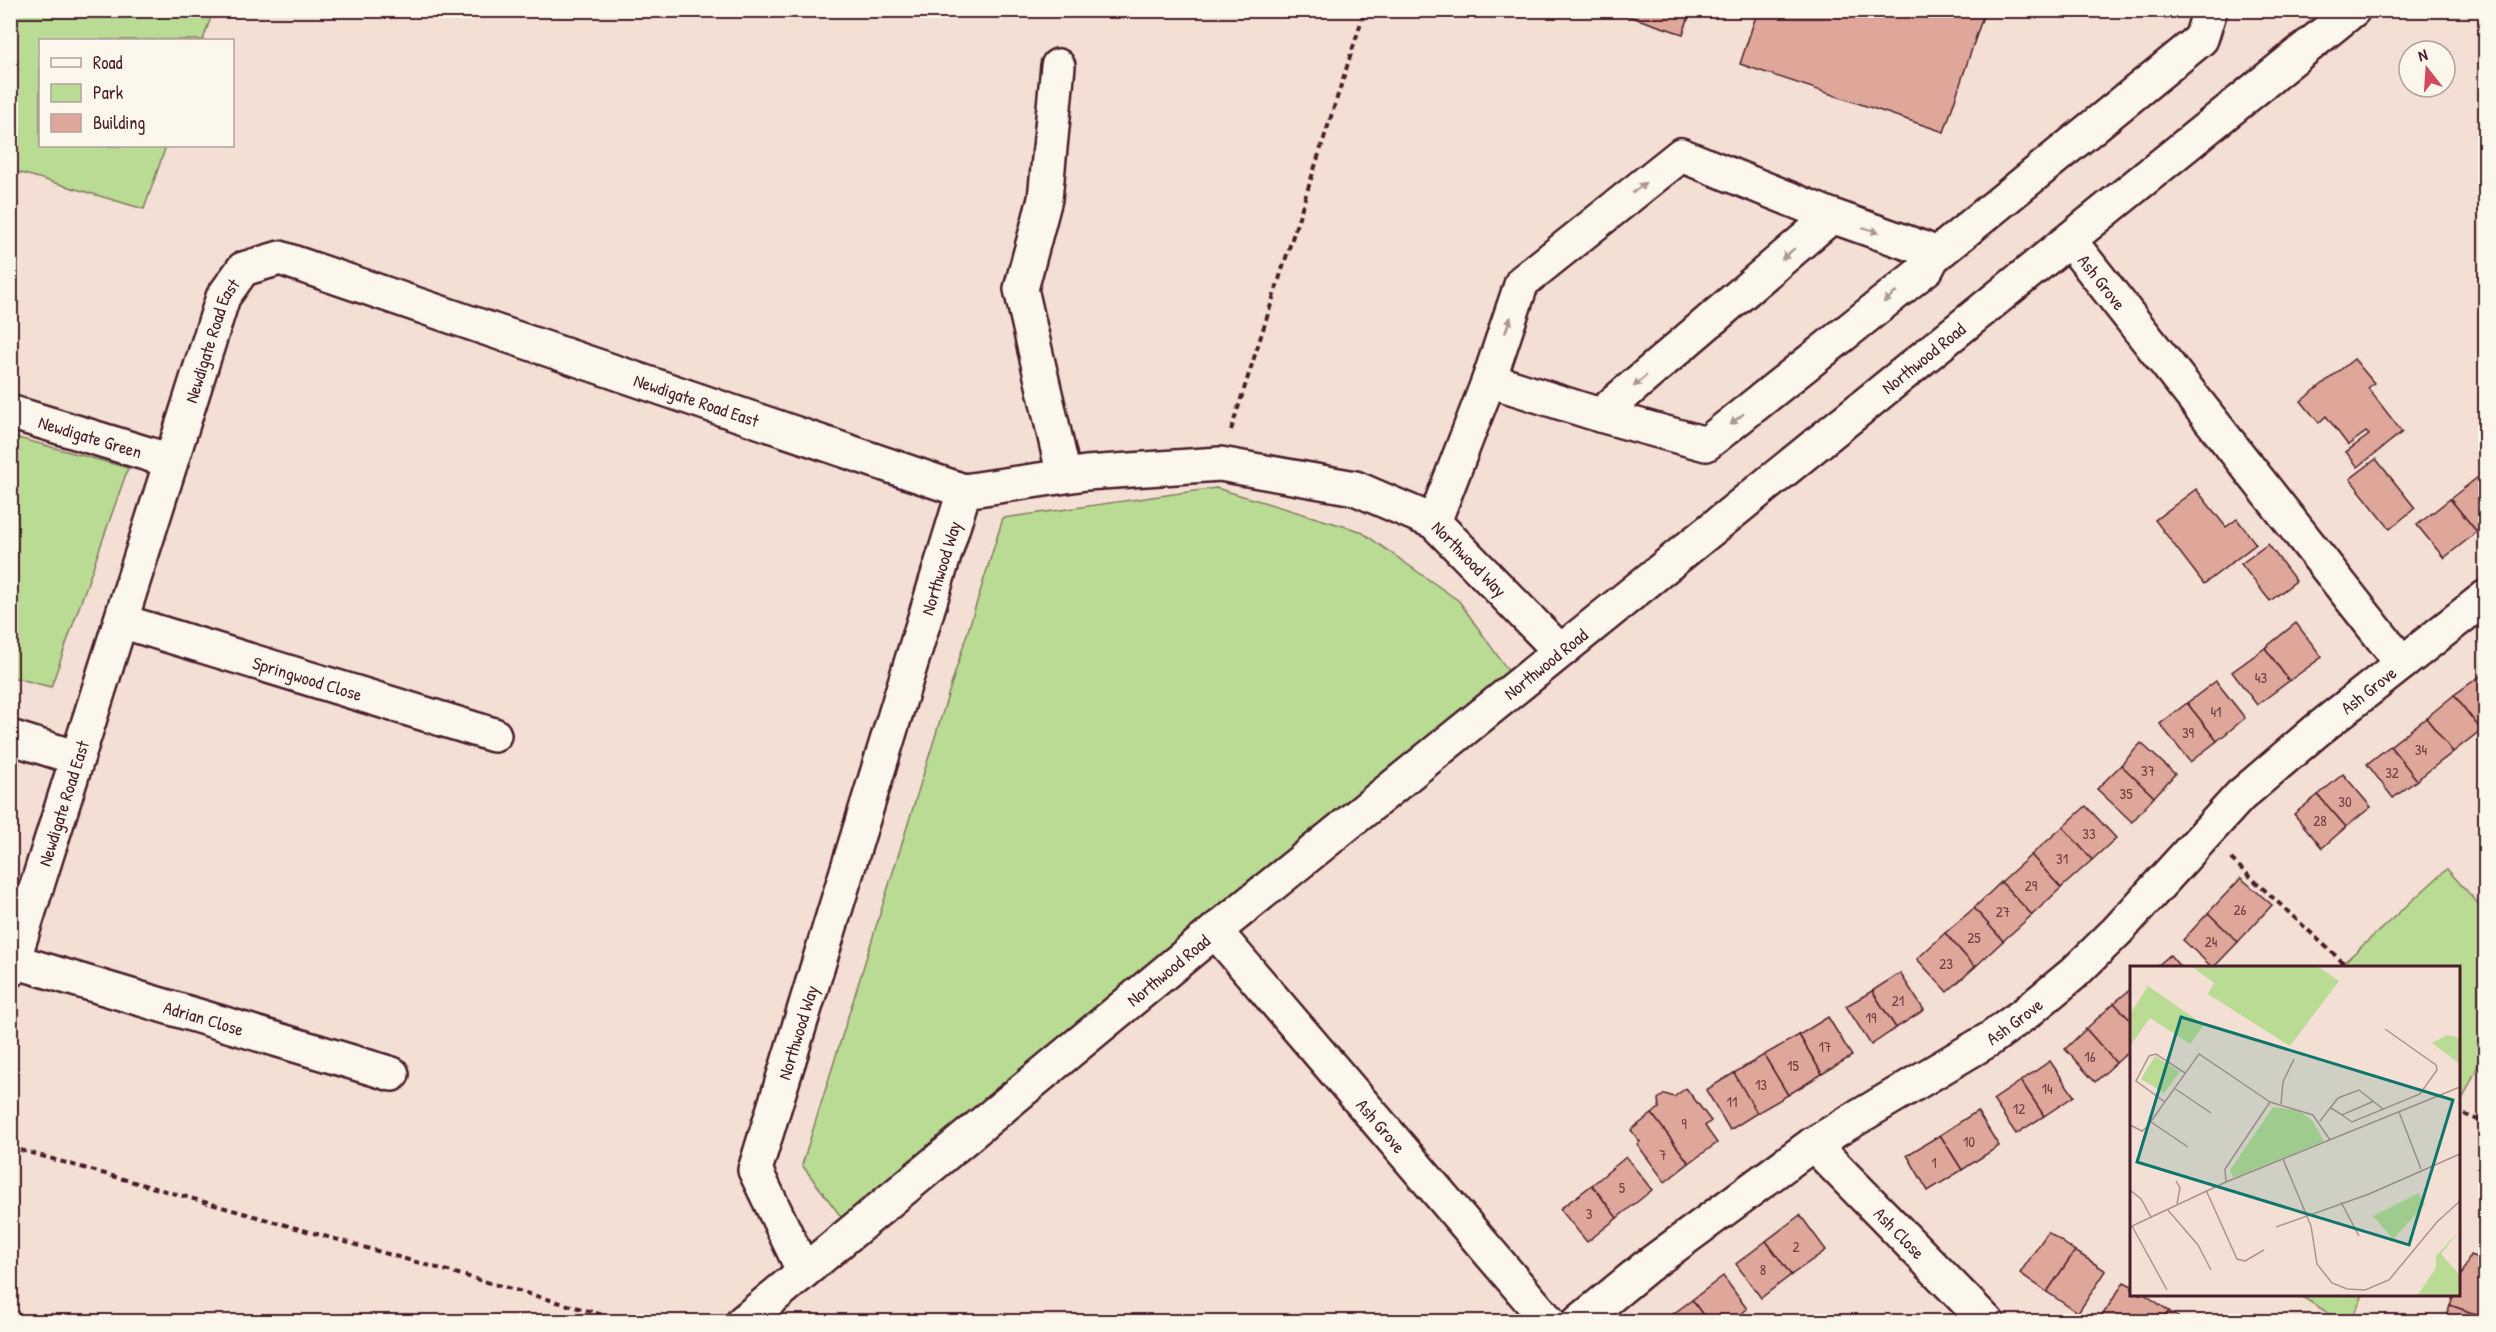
<svg xmlns="http://www.w3.org/2000/svg" width="2496" height="1332" viewBox="0 0 2496 1332" font-family="'Patrick Hand',sans-serif">
  <style>
    .green { fill: #b9db94; stroke: #827d60; stroke-width: 1.5 }
    .building { fill: #dfa79a; stroke: #4a1f2b; stroke-width: 1.5 }
    .lines { fill: none; stroke-linecap: round; stroke-linejoin: round }
    .minor-casing { stroke: #4a1f2b; stroke-width: 38 }
    .path { stroke: #4a1f2b; stroke-width: 4; stroke-dasharray: 6 4.5; stroke-linecap: butt }
    .minor { stroke: #fbf7ec; stroke-width: 33 }
    .oneway { fill: #ab9695 }
    .labels { text-anchor: middle; dominant-baseline: central; stroke-width: 5; stroke-linejoin: round; paint-order: stroke }
    .number-label { font-size: 15px; fill: #6f4147 }
    .street-label { font-size: 18px; fill: #4a1f2b; stroke: #fbf7ec }
    .inset-road { fill: none; stroke: #af9290; stroke-width: 1.5 }
    .view { fill: #0f766e; fill-opacity: 0.15; stroke: #0f766e; stroke-width: 3 }
    .inset-edge { fill: none; stroke: #4a1f2b; stroke-width: 3 }
  </style>
  <rect width="100%" height="100%" fill="#f3dfd3"/>
  <filter id="ink" filterUnits="userSpaceOnUse"><feTurbulence type="fractalNoise" baseFrequency=".0167" numOctaves="2"/><feDisplacementMap in="SourceGraphic" scale="12" xChannelSelector="R" yChannelSelector="G"/><feConvolveMatrix kernelMatrix="1 2 1 2 8 2 1 2 1" color-interpolation-filters="sRGB"/></filter>
  <g filter="url(#ink)">
    <g class="green">
      <polygon points="10,11 213,11 203,40 40,40 40,146 166,146 144,209 11,170"/>
      <polygon points="11,436 128,468 51,687 11,677"/>
      <polygon points="1216,488 1360,531 1459,601 1514,679 845,1222 802,1165 1003,518"/>
      <polygon points="2447,869 2485,911 2485,1050 2459,1107 2458,968 2339,967"/>
      <polygon points="2299,1295 2363,1295 2350,1322 2341,1321"/>
    </g>
    <g class="building">
      <polygon points="1610,10 1691,10 1683,34"/>
      <polygon points="1758,10 1985,10 1944,132 1740,64"/>
      <polygon points="2354,359 2374,383 2368,388 2402,432 2358,467 2346,452 2369,435 2366,432 2348,445 2326,416 2319,423 2301,401"/>
      <polygon points="2376,459 2415,508 2390,529 2350,479"/>
      <polygon points="2482,474 2486,478 2486,525 2477,532 2450,499"/>
      <polygon points="2196,489 2226,527 2237,519 2256,544 2204,584 2155,520"/>
      <polygon points="2450,499 2477,532 2444,558 2417,525"/>
      <polygon points="2268,544 2296,581 2270,601 2241,564"/>
      <polygon points="2296,623 2322,657 2289,681 2265,648"/>
      <polygon points="2265,648 2289,681 2257,705 2232,672"/>
      <polygon points="2486,672 2486,727 2481,730 2454,695"/>
      <polygon points="2216,681 2245,718 2217,741 2187,703"/>
      <polygon points="2454,695 2481,730 2453,752 2426,718"/>
      <polygon points="2187,703 2217,741 2190,762 2160,724"/>
      <polygon points="2426,718 2453,752 2417,780 2390,746"/>
      <polygon points="2141,743 2175,774 2154,797 2121,765"/>
      <polygon points="2390,746 2417,780 2393,798 2367,764"/>
      <polygon points="2121,765 2154,797 2132,822 2097,789"/>
      <polygon points="2343,774 2371,807 2346,827 2318,795"/>
      <polygon points="2318,795 2346,827 2322,848 2294,814"/>
      <polygon points="2086,806 2116,838 2092,860 2063,827"/>
      <polygon points="2063,827 2092,860 2061,888 2031,855"/>
      <polygon points="2031,855 2061,888 2032,915 2001,882"/>
      <polygon points="2241,878 2272,905 2238,942 2208,913"/>
      <polygon points="2001,882 2032,915 2003,941 1974,908"/>
      <polygon points="1974,908 2003,941 1975,967 1945,933"/>
      <polygon points="2208,913 2238,942 2213,968 2183,940"/>
      <polygon points="1945,933 1975,967 1947,992 1917,959"/>
      <polygon points="2170,955 2181,968 2155,968"/>
      <polygon points="1900,973 1924,1010 1896,1028 1872,991"/>
      <polygon points="2132,988 2132,1022 2114,1003"/>
      <polygon points="1872,991 1896,1028 1871,1045 1846,1006"/>
      <polygon points="2114,1003 2132,1022 2132,1049 2116,1063 2086,1029"/>
      <polygon points="1828,1017 1852,1056 1822,1074 1799,1035"/>
      <polygon points="2086,1029 2116,1063 2095,1082 2065,1049"/>
      <polygon points="1799,1035 1822,1074 1788,1095 1764,1055"/>
      <polygon points="1764,1055 1788,1095 1757,1113 1734,1073"/>
      <polygon points="2050,1061 2074,1096 2044,1116 2021,1081"/>
      <polygon points="1734,1073 1757,1113 1730,1130 1706,1090"/>
      <polygon points="2021,1081 2044,1116 2016,1134 1993,1100"/>
      <polygon points="1686,1088 1711,1121 1705,1126 1717,1143 1689,1163 1652,1114 1659,1108 1658,1099 1665,1094 1674,1097"/>
      <polygon points="1977,1111 1999,1146 1962,1170 1940,1135"/>
      <polygon points="1652,1114 1689,1163 1665,1182 1637,1144 1640,1142 1631,1130"/>
      <polygon points="1940,1135 1962,1170 1928,1191 1907,1155"/>
      <polygon points="1626,1157 1652,1190 1617,1218 1592,1185"/>
      <polygon points="1592,1185 1617,1218 1587,1242 1560,1209"/>
      <polygon points="1800,1215 1826,1250 1791,1275 1766,1241"/>
      <polygon points="2048,1232 2075,1251 2047,1292 2020,1273"/>
      <polygon points="1766,1241 1791,1275 1761,1298 1736,1264"/>
      <polygon points="2075,1251 2106,1271 2078,1313 2047,1292"/>
      <polygon points="2470,1255 2486,1261 2486,1318 2450,1305 2454,1294 2458,1294 2458,1284"/>
      <polygon points="1723,1276 1747,1309 1732,1322 1708,1322 1692,1300"/>
      <polygon points="2124,1282 2132,1286 2132,1294 2144,1294 2169,1311 2162,1322 2098,1322"/>
      <polygon points="1692,1300 1708,1322 1662,1322"/>
      <polygon points="2450,1305 2486,1318 2486,1322 2444,1322"/>
      <polygon points="2169,1311 2185,1322 2162,1322"/>
    </g>
    <g class="lines">
      <g class="minor-casing">
        <g id="minor">
          <polyline points="1058,66 1045,199 1021,289 1064,476"/>
          <path id="s1" d="M2070,241l332,422"/>
          <polyline points="1489,380 1600,415 1832,216"/>
          <path id="s2" d="M10,412l161,49"/>
          <polyline points="1600,415 1706,444 1927,268 1932,258 2201,39 2210,10"/>
          <polyline points="1434,522 1489,380 1522,282 1681,155 1832,216 1925,249 1932,258"/>
          <path id="s3" d="M121,621l373,114"/>
          <polyline points="10,737 77,758"/>
          <path id="s4" d="M1215,931l334,391"/>
          <path id="s5" d="M14,961l378,113"/>
          <path id="s6" d="M10,971l213,-674 20,-28 37,-11 684,233"/>
          <path id="s7" d="M1813,1144l174,178"/>
          <path id="s8" d="M803,1270l-48,-100 209,-679 122,-18 134,-9 135,24 79,34 126,129"/>
          <path id="s9" d="M743,1322l472,-391 1138,-921"/>
          <path id="s10" d="M1579,1322l67,-55 167,-123 177,-105 37,-27 46,-38 44,-43 123,-135 76,-65 170,-134"/>
        </g>
      </g>
      <g class="path">
        <polyline points="1231,430 1365,10"/>
        <polyline points="2231,859 2349,968"/>
        <polyline points="2458,1105 2466,1115 2486,1123"/>
        <polyline points="10,1147 628,1322"/>
      </g>
      <use href="#minor" class="minor"/>
    </g>
    <defs><path id="oneway-solid" d="M-6-.8H1V-3.2L6.5 0L1 3.2V.8H-6Z" transform="scale(1.5)"/></defs>
    <g class="oneway">
      <use href="#oneway-solid" transform="translate(1639 188) rotate(-39)"/>
      <use href="#oneway-solid" transform="translate(1871 230) rotate(19)"/>
      <use href="#oneway-solid" transform="translate(1788 254) rotate(139)"/>
      <use href="#oneway-solid" transform="translate(1890 297) rotate(141)"/>
      <use href="#oneway-solid" transform="translate(1508 325) rotate(-71)"/>
      <use href="#oneway-solid" transform="translate(1640 381) rotate(139)"/>
      <use href="#oneway-solid" transform="translate(1737 419) rotate(141)"/>
    </g>
  </g>
  <g class="labels">
    <g class="number-label">
      <text x="2261" y="677">43</text>
      <text x="2216" y="711">41</text>
      <text x="2188" y="732">39</text>
      <text x="2421" y="749">34</text>
      <text x="2148" y="770">37</text>
      <text x="2392" y="772">32</text>
      <text x="2126" y="793">35</text>
      <text x="2345" y="801">30</text>
      <text x="2320" y="820">28</text>
      <text x="2089" y="833">33</text>
      <text x="2062" y="858">31</text>
      <text x="2031" y="885">29</text>
      <text x="2240" y="909">26</text>
      <text x="2003" y="911">27</text>
      <text x="1974" y="937">25</text>
      <text x="2211" y="941">24</text>
      <text x="1946" y="963">23</text>
      <text x="1898" y="1000">21</text>
      <text x="1871" y="1017">19</text>
      <text x="1825" y="1046">17</text>
      <text x="2090" y="1056">16</text>
      <text x="1793" y="1065">15</text>
      <text x="1761" y="1084">13</text>
      <text x="2047" y="1088">14</text>
      <text x="1732" y="1101">11</text>
      <text x="2019" y="1108">12</text>
      <text x="1684" y="1123">9</text>
      <text x="1969" y="1141">10</text>
      <text x="1663" y="1154">7</text>
      <text x="1934" y="1162">1</text>
      <text x="1622" y="1187">5</text>
      <text x="1589" y="1213">3</text>
      <text x="1796" y="1246">2</text>
      <text x="1763" y="1269">8</text>
    </g>
    <g class="street-label">
      <text stroke="none"><textPath href="#s1" startOffset="52">Ash Grove</textPath></text>
      <text stroke="none"><textPath href="#s6" startOffset="662">Newdigate Road East</textPath></text>
      <text stroke="none"><textPath href="#s9" startOffset="1524">Northwood Road</textPath></text>
      <text stroke="none"><textPath href="#s6" startOffset="1220">Newdigate Road East</textPath></text>
      <text stroke="none"><textPath href="#s2" startOffset="84">Newdigate Green</textPath></text>
      <text stroke="none"><textPath href="#s8" startOffset="1353">Northwood Way</textPath></text>
      <text stroke="none"><textPath href="#s8" startOffset="741">Northwood Way</textPath></text>
      <text stroke="none"><textPath href="#s9" startOffset="1038">Northwood Road</textPath></text>
      <text stroke="none"><textPath href="#s3" startOffset="195">Springwood Close</textPath></text>
      <text stroke="none"><textPath href="#s10" startOffset="1016">Ash Grove</textPath></text>
      <text stroke="none"><textPath href="#s6" startOffset="176">Newdigate Road East</textPath></text>
      <text stroke="none"><textPath href="#s9" startOffset="552">Northwood Road</textPath></text>
      <text stroke="none"><textPath href="#s5" startOffset="198">Adrian Close</textPath></text>
      <text stroke="none"><textPath href="#s10" startOffset="530">Ash Grove</textPath></text>
      <text stroke="none"><textPath href="#s8" startOffset="255">Northwood Way</textPath></text>
      <text stroke="none"><textPath href="#s4" startOffset="256">Ash Grove</textPath></text>
      <text stroke="none"><textPath href="#s7" startOffset="124">Ash Close</textPath></text>
    </g>
  </g>
  <g transform="translate(2130 966)">
    <rect width="330" height="330" fill="#f3dfd3"/>
    <path d="M61,0h126l22,15 -49,65 -82,-52 6,-11zM18,20l56,39 -14,19 -40,-26 -20,28v-32zM317,69l13,3v26l-28,-21zM25,90l25,16 -16,21 -23,-14zM143,141l25,3 14,10 12,21 -91,37 -3,-8zM289,227l6,12 -32,34 -20,-23zM330,264l-19,24 19,21v21h-43l19,-28v-12z" fill="#b9db94"/>
    <path class="inset-road" d="M44,122l37,25M35,136l-29,-21 13,-25 7,-2 29,19M151,138l2,-22 11,-23M201,142l11,7 32,-14M269,146l22,57M212,149l10,7 68,-28 17,-24 -1,-5 -51,-36M190,155l18,-23 21,-8 24,19M21,156l37,25M0,159l12,6 5,-4 52,-73 71,48M153,193l28,67 6,38 15,19 15,6 18,1 24,-10 48,-58 23,-21M46,215l4,7 -3,16M96,216l-1,-13 45,-67 43,13 17,25M0,224l11,9 10,18M76,224l31,69 8,2 19,-11M211,236l18,34M37,243l31,36 13,25M2,260l35,64M0,261l96,-45 234,-95M146,261l93,-33 91,-40"/>
    <path class="view" d="M51,51l272,83 -44,145 -272,-83z"/>
    <rect width="330" height="330" class="inset-edge"/>
  </g>
  <rect width="2496" height="1332" fill="none" stroke="#fbf7ec" stroke-width="36"/>
  <rect x="18" y="18" width="2460" height="1296" fill="none" stroke="#4a1f2b" stroke-width="2" filter="url(#ink)"/>
  <rect x="39" y="39" width="195" height="108" fill="#fbf7ec" stroke="#b4a19f" stroke-width="1.5"/>
  <rect x="51" y="58" width="30" height="9" fill="#fbf7ec" stroke="#b4a19f" stroke-width="1.5"/>
  <text x="93" y="69" font-size="18" fill="#4a1f2b">Road</text>
  <rect x="51" y="84" width="30" height="18" fill="#b9db94" stroke="#b4a19f" stroke-width="1.5"/>
  <text x="93" y="99" font-size="18" fill="#4a1f2b">Park</text>
  <rect x="51" y="114" width="30" height="18" fill="#dfa79a" stroke="#b4a19f" stroke-width="1.5"/>
  <text x="93" y="129" font-size="18" fill="#4a1f2b">Building</text>
  <g transform="translate(2427 69) rotate(343)"><circle r="28" fill="#fbf7ec" stroke="#b4a19f" stroke-width="1.5"/>
  <path d="M0-4.5L10 22L0 15L-10 22Z" fill="#d1495b"/>
  <text y="-9" font-size="16" font-weight="bold" text-anchor="middle" fill="#4a1f2b">N</text>
  </g>
</svg>
